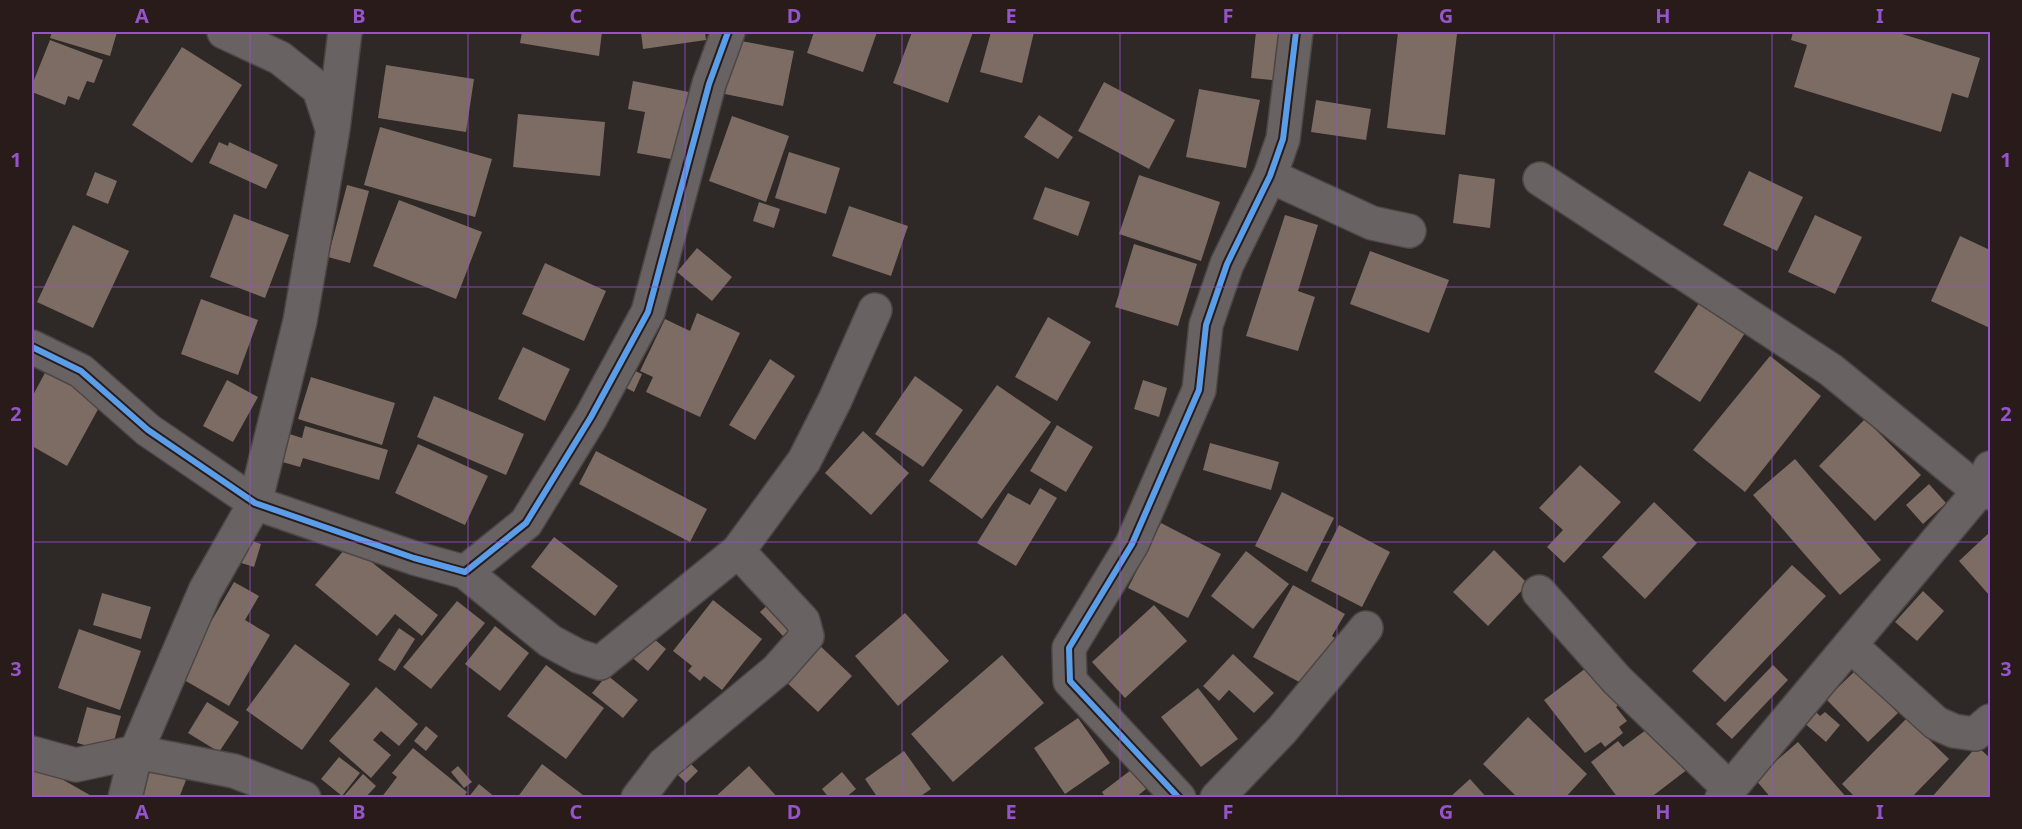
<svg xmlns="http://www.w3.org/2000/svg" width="2022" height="829" viewBox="0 0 2022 829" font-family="'Noto Sans',sans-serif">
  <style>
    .building { fill: #7d6c63 }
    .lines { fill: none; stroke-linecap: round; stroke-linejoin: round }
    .street-casing { stroke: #4c4645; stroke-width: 36 }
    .street { stroke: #686362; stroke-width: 33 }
    .cycleway-casing { stroke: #281b1a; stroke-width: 10 }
    .cycleway { stroke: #5a9eea; stroke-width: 6 }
    .grid { fill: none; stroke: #9554c9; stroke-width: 1.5; stroke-opacity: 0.55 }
    .neatline { fill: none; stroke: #9554c9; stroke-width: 2 }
    .grid-label { font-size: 20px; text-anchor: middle; font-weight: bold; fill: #9554c9 }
  </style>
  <rect width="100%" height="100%" fill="#2e2826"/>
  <g class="building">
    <polygon points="52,32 117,32 110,56 50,38"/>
    <polygon points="522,32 602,32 599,56 520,43"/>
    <polygon points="641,32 705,32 706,40 643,49"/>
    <polygon points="814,32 877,32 863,72 807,53"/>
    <polygon points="912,32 973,32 948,103 893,83"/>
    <polygon points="991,32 1034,32 1022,83 980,72"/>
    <polygon points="1256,32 1286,32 1281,81 1251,78"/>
    <polygon points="1398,32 1432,32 1457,34 1445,135 1387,128"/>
    <polygon points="1793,32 1900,32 1899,33 1980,58 1968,98 1952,93 1941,132 1794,87 1807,45 1791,40"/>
    <polygon points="50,40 103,60 94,83 87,81 79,100 68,96 65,105 32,92 32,85"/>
    <polygon points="736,40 794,51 783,106 725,94"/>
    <polygon points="182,47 242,85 192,163 132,125"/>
    <polygon points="386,65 474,79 466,132 378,118"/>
    <polygon points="633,81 694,93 682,161 637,153 645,112 628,109"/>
    <polygon points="1104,82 1175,120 1149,169 1078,131"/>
    <polygon points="1199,89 1260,100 1246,168 1186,157"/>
    <polygon points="1316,100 1371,109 1366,140 1311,132"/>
    <polygon points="518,114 605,122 600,176 513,167"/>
    <polygon points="1039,115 1073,137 1058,159 1024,137"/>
    <polygon points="732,116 789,136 766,202 709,181"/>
    <polygon points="380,127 492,159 475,217 364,185"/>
    <polygon points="219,142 228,146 229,142 278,165 266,189 209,163"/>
    <polygon points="789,152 840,168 826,214 775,198"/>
    <polygon points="1749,171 1803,197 1777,251 1723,225"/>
    <polygon points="95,172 117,181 108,204 86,195"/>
    <polygon points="1459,174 1495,179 1490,228 1453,223"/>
    <polygon points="1139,175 1220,202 1201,261 1119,234"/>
    <polygon points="347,185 369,191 350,263 328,257"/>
    <polygon points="1045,187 1090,202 1078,236 1033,219"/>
    <polygon points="399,200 482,232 456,299 373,266"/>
    <polygon points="759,202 780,209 774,228 753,221"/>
    <polygon points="849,206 908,226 891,276 832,256"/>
    <polygon points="234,214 289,235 265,298 210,277"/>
    <polygon points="1285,215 1318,225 1298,291 1315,297 1298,351 1246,336"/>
    <polygon points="1815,215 1862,237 1835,294 1788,272"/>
    <polygon points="73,225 129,251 93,328 37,302"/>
    <polygon points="1960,236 1990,250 1990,328 1931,301"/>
    <polygon points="1134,244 1197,264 1178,326 1115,307"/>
    <polygon points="697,248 732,277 712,301 677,272"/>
    <polygon points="1370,251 1449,280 1429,333 1350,304"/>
    <polygon points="545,263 606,291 584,341 522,314"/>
    <polygon points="201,299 258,320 238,375 181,354"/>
    <polygon points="1701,300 1747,330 1700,402 1654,372"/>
    <polygon points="697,313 740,333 700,417 646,392 653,377 640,371 665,319 690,331"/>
    <polygon points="1048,317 1091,342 1057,401 1015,377"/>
    <polygon points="523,347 570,369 545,421 498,399"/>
    <polygon points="1770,356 1821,396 1745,492 1693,450"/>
    <polygon points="770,359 795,376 755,440 729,425"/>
    <polygon points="624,366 642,374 634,392 617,383"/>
    <polygon points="46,371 62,371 102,402 67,466 32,446 32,397"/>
    <polygon points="915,376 963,410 923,467 875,434"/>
    <polygon points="311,377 395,403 382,445 298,419"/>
    <polygon points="227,380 258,397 233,442 203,426"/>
    <polygon points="1143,380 1167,388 1159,417 1134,409"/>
    <polygon points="997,385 1051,422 982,519 929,481"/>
    <polygon points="434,396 524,434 506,475 417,437"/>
    <polygon points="1865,419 1921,475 1875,521 1819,466"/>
    <polygon points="1057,425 1093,447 1066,492 1030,471"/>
    <polygon points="305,426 388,450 379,480 303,458 300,467 272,459 280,431 302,438"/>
    <polygon points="863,431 909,473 871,515 825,473"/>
    <polygon points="1210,443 1279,462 1271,490 1203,470"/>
    <polygon points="418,444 488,476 465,525 395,493"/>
    <polygon points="596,451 707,509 690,542 579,484"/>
    <polygon points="1795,459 1881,560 1840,595 1753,495"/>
    <polygon points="1580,465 1621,502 1564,563 1547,547 1563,530 1539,508"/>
    <polygon points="1929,484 1946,503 1923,524 1906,505"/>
    <polygon points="1040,488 1057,498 1016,566 977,543 1008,493 1030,505"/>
    <polygon points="1282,492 1334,518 1307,572 1255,546"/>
    <polygon points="1654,502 1697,543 1645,599 1602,557"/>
    <polygon points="1161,523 1221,554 1188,618 1128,588"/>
    <polygon points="1339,525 1390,552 1362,607 1311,581"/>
    <polygon points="1990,532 1990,596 1959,561"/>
    <polygon points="240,537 261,544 254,567 232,560"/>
    <polygon points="554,537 618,586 595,616 531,567"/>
    <polygon points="349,544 438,615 422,636 395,614 377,636 315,585"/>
    <polygon points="1494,550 1528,584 1488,626 1453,592"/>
    <polygon points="1246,551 1289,584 1253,629 1211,596"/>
    <polygon points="1792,565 1826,596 1725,702 1692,671"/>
    <polygon points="234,582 259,596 245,620 270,635 229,706 179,677"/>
    <polygon points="1293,585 1345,614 1332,636 1338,640 1303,684 1253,657"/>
    <polygon points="1923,591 1944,611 1917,641 1895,622"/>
    <polygon points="102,593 151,607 141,639 93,625"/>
    <polygon points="776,597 799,621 783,636 760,612"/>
    <polygon points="713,600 762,639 722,690 704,676 700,681 688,671 692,666 673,651"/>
    <polygon points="457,601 485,623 431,689 403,667"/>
    <polygon points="1154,605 1187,641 1125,698 1092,662"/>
    <polygon points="905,613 949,661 898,706 855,656"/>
    <polygon points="495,626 529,653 500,691 465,664"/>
    <polygon points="399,628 415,639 395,671 378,660"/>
    <polygon points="79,629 141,651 120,710 58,688"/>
    <polygon points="647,633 666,649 648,671 629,655"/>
    <polygon points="817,643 852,676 818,712 783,679"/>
    <polygon points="295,644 350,684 302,750 246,710"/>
    <polygon points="1233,654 1274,693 1254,713 1229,690 1219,701 1203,686"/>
    <polygon points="1002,655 1044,703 953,782 911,734"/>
    <polygon points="546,665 604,708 566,759 507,716"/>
    <polygon points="1773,665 1788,680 1732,739 1716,724"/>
    <polygon points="1586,668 1625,700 1616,707 1627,721 1619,727 1623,733 1605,747 1601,742 1585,753 1544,700"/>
    <polygon points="1856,670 1898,713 1868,742 1826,699"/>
    <polygon points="607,675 638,700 623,718 592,693"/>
    <polygon points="376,687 418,724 399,746 381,731 373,740 391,755 371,778 329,741"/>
    <polygon points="1198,688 1238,739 1201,767 1161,717"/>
    <polygon points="207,702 239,722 219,752 188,733"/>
    <polygon points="87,707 121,716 111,752 77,743"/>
    <polygon points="1812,708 1820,716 1825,712 1840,725 1826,742 1802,721"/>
    <polygon points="1528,717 1587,774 1565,798 1518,798 1483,764"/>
    <polygon points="1078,718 1110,763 1065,794 1034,748"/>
    <polygon points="1907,718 1949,759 1911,798 1856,798 1842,784"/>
    <polygon points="1654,724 1688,769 1650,798 1618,798 1591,762 1618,741 1623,747"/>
    <polygon points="426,726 438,736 426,751 414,741"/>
    <polygon points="1798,742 1847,798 1771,798 1755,779"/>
    <polygon points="1977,746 1990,758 1990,798 1931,798"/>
    <polygon points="413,748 467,792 463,798 381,798 397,777 392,773"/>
    <polygon points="904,751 931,789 918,798 878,798 865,779"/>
    <polygon points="339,757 360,773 342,796 321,779"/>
    <polygon points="688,761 698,771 686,783 676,773"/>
    <polygon points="32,762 95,798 32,798"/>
    <polygon points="542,764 587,798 517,798"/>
    <polygon points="153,765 186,780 179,798 139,798"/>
    <polygon points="458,766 472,782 464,788 451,772"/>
    <polygon points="749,766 778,798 714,798"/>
    <polygon points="1131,770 1146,789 1135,798 1106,798 1102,792"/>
    <polygon points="842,772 856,789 845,798 829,798 822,789"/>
    <polygon points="363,774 376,786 365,798 342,798"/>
    <polygon points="1470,779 1487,798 1449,798"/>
    <polygon points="479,784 496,798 468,798"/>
  </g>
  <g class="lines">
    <g class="street-casing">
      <g id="street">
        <polyline points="224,32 280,58 319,89 332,128"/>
        <polyline points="1270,176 1372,223 1409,231"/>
        <polyline points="1540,179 1831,370 1979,491 1990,493"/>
        <polyline points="32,347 81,371 148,430 255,503 414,558 465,572 526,523 591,417 648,312 709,84 728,32"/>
        <polyline points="465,572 550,641 578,656 600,663 738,551 804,461 835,400 875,310"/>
        <polyline points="1539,592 1617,680 1730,789"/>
        <polyline points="1850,645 1936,723 1954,731 1975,734 1990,721"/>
        <polyline points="32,753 76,765 136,752 234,771 304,798"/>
        <polyline points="125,798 136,752 205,591 255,503 300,321 333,129 345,32"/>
        <polyline points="638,798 664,764 777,670 807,636 803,621 738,551"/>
        <polyline points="1179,798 1070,681 1069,648 1132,544 1199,390 1206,325 1227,264 1270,176 1283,139 1296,32"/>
        <polyline points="1217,798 1282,730 1366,628"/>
        <polyline points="1722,798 1979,491 1990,468"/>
      </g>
    </g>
    <use href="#street" class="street"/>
    <g class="cycleway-casing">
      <g id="cycleway">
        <polyline points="32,347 81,371 148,430 255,503 414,558 465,572 526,523 591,417 648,312 709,84 728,32"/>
        <polyline points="1179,798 1070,681 1069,648 1132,544 1199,390 1206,325 1227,264 1270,176 1283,139 1296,32"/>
      </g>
    </g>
    <use href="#cycleway" class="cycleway"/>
  </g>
  <path class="grid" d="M250,32v766M468,32v766M685,32v766M902,32v766M1120,32v766M1337,32v766M1554,32v766M1772,32v766M32,287h1958M32,542h1958"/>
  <rect width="2022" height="829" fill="none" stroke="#281b1a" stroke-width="66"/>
  <rect x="33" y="33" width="1956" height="763" class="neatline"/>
  <g class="grid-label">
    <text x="142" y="23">A</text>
    <text x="359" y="23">B</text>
    <text x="576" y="23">C</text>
    <text x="794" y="23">D</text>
    <text x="1011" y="23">E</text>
    <text x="1228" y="23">F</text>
    <text x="1446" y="23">G</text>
    <text x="1663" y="23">H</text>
    <text x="1880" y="23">I</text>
    <text x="16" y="167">1</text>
    <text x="2006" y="167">1</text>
    <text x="16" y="421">2</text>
    <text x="2006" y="421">2</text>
    <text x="16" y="676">3</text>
    <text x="2006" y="676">3</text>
    <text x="142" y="819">A</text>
    <text x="359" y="819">B</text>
    <text x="576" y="819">C</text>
    <text x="794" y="819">D</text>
    <text x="1011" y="819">E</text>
    <text x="1228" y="819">F</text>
    <text x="1446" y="819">G</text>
    <text x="1663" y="819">H</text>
    <text x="1880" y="819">I</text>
  </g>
</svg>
